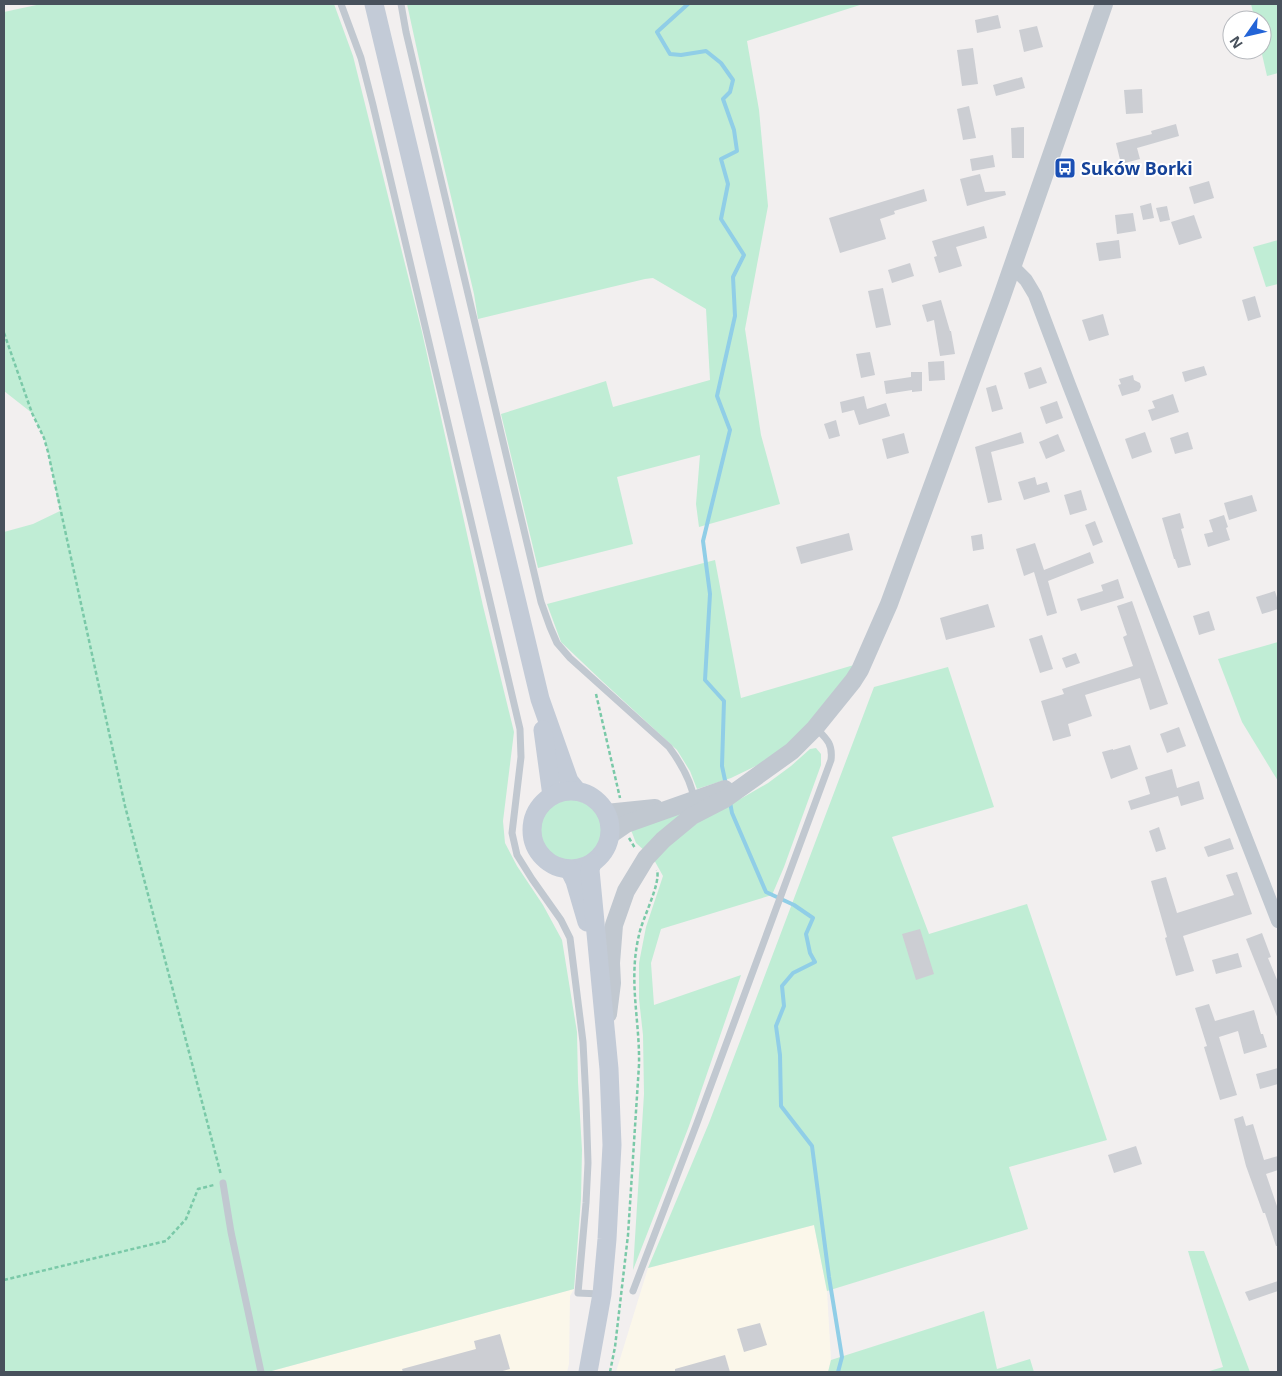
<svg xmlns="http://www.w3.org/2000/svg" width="1282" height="1376" viewBox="0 0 1282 1376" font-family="'Noto Sans',sans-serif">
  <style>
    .commercial { fill: #fbf7ea }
    .green { fill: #c0edd5 }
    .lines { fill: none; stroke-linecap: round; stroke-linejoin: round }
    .stream { stroke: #90cee7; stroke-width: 4 }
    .building { fill: #ccced3 }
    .path { stroke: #7ac9a8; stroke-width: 2.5; stroke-dasharray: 4 2.5; stroke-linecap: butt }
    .service { stroke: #c1c8d0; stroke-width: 7 }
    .minor { stroke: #c1c8d0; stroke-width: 14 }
    .tertiary { stroke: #c1c8d0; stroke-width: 18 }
    .secondary { stroke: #c3cbd7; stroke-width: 19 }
    .labels { text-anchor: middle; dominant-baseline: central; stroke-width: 4; stroke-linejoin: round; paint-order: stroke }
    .transit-label { font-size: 18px; font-weight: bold; fill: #164399; stroke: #fff; text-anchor: start }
  </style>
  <rect width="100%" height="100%" fill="#f2efef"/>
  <g class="commercial">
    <polygon points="814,1225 827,1291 831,1360 828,1372 616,1372 648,1268"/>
    <polygon points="574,1289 570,1296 569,1364 567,1372 268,1372"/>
  </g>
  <g class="green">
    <polygon points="41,4 334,4 353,56 422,332 483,606 514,732 503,821 505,843 517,866 543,905 562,940 577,1032 578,1082 582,1150 581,1199 574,1289 268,1372 4,1372 4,532 33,524 60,511 48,452 44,438 32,413 4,391 4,12"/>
    <polygon points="407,4 863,4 747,41 759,110 768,206 745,329 761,435 780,504 699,527 696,504 700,455 617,477 633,544 538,568 501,414 606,381 613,407 710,380 706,309 653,278 645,279 478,319 474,294 424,82"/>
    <polygon points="1251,4 1278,4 1278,73 1267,76 1261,50 1262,20 1255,20"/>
    <polygon points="1278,240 1278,284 1266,287 1253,247"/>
    <polygon points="715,560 741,698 854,665 835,695 790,745 760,764 731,778 697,789 690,771 677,750 602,681 561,642 547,604"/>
    <polygon points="1278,642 1278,781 1242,722 1218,659"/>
    <polygon points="948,667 994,807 892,837 929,934 1027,904 1107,1140 1009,1167 1028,1229 827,1291 814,1225 648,1268 709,1123 874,687"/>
    <polygon points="816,748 821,754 821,765 784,867 772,895 661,929 651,963 654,1005 741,975 689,1126 633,1270 644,1094 643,1035 639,999 639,963 646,927 663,876 653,858 670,842 713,812 742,798 768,783 791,766 810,749"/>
    <circle cx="571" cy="830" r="31"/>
    <polygon points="687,811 645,851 636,843 631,830"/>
    <polygon points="1188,1251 1204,1251 1250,1372 1206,1372 1223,1367"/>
    <polygon points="984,1311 997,1369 1030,1359 1034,1372 828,1372 831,1360"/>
  </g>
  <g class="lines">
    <g class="stream">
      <polyline points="688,4 657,32 670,54 681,55 706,51 721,63 733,80 730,92 723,99 734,130 737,151 721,159 728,184 721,219 744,255 733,277 735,316 717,396 730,430 703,541 710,594 705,680 724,701 722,766 726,785"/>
      <polyline points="730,802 732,813 766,892 794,905 813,918 806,934 810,953 815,962 793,973 782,986 784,1006 776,1026 780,1055 781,1106 812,1146 829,1277 842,1357 838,1372"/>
    </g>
  </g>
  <g class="building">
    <polygon points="998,15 1001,28 977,33 975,20"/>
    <polygon points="1037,26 1043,47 1024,52 1019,30"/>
    <polygon points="973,48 978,84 962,86 957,50"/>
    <polygon points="1022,77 1025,88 996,96 993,85"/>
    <polygon points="1142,89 1143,113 1126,114 1124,90"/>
    <polygon points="969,106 976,138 963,140 957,109"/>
    <polygon points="1176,124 1179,136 1137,148 1140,159 1121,164 1116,143 1152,134 1151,131"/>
    <polygon points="1024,127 1024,158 1012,158 1011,128"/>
    <polygon points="993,155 995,167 972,171 970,159"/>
    <polygon points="980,174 985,192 1005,191 1006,195 967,206 960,179"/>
    <polygon points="1209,181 1214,198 1194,204 1189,187"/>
    <polygon points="924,189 927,201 894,211 895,214 880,219 886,239 840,253 829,218"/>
    <polygon points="1151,203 1154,218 1143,220 1140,206"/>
    <polygon points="1167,206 1170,220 1160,222 1156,208"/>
    <polygon points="1133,213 1136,231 1117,234 1115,215"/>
    <polygon points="1194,215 1202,238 1179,245 1171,222"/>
    <polygon points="984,226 987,238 956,247 962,266 939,273 934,257 937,256 932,241"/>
    <polygon points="1119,240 1121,258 1099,261 1096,243"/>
    <polygon points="910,263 914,276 892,283 888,270"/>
    <polygon points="883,288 891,325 876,328 868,291"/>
    <polygon points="1255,296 1261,317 1248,321 1242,300"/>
    <polygon points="941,300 950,331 951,331 955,354 940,356 934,320 927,322 922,305"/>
    <polygon points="1103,314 1109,335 1089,341 1082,320"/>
    <polygon points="870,352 875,375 861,378 856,354"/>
    <polygon points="944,361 945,380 929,381 928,362"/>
    <polygon points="1204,366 1207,375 1185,382 1182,372"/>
    <polygon points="1041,367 1047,383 1029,389 1024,373"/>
    <polygon points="911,372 922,372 922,391 912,392 912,390 886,394 884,381 911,377"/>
    <polygon points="1133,375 1134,380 1140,383 1141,387 1139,391 1122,396 1118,385 1121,384 1119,379"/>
    <polygon points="996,385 1003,409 992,412 986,388"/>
    <polygon points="1173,394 1179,412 1152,421 1148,410 1155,408 1152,401"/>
    <polygon points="864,396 867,409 886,403 890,416 859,425 854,410 842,413 840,402"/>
    <polygon points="1057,401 1063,418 1046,424 1040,407"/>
    <polygon points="836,420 840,436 829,439 824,424"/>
    <polygon points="1021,432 1024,443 991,452 1002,500 988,503 975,447"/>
    <polygon points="1145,432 1152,452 1132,459 1125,439"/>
    <polygon points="1188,432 1193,449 1175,454 1170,438"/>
    <polygon points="904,433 909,453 887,459 882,439"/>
    <polygon points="1058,434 1065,451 1046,459 1039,442"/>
    <polygon points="1035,477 1037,485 1047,482 1050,492 1024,500 1018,482"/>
    <polygon points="1081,490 1087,510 1070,515 1064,495"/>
    <polygon points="1252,495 1257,511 1229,520 1224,503"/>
    <polygon points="1180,513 1184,528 1181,529 1191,565 1178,568 1175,559 1174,559 1162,518"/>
    <polygon points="1224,515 1228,527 1226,528 1230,540 1208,547 1204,534 1213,532 1209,520"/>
    <polygon points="1095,521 1103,542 1093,546 1085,525"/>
    <polygon points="849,533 853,550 801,564 796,547"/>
    <polygon points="982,534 984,549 973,551 971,536"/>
    <polygon points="1035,543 1044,570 1090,552 1094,563 1048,581 1057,613 1047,616 1034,572 1024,576 1016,549"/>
    <polygon points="1118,579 1124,598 1081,611 1077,599 1103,591 1101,585"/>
    <polygon points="1275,591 1278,601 1278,609 1262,614 1256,597"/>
    <polygon points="1132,601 1168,704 1150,710 1140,678 1085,695 1092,716 1068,724 1071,736 1053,741 1041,701 1064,694 1062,689 1133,666 1123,637 1127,635 1117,606"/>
    <polygon points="988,604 995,627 946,640 940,618"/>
    <polygon points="1209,611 1215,630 1199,635 1193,616"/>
    <polygon points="1042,635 1053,669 1040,673 1029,639"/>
    <polygon points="1076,653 1080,663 1066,668 1062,658"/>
    <polygon points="1179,727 1186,746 1167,753 1160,734"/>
    <polygon points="1130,745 1138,769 1111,779 1102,752 1113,749 1113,750"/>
    <polygon points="1172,769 1177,788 1199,781 1204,799 1181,806 1178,796 1131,810 1128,801 1150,794 1145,777"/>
    <polygon points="1159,827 1166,849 1156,852 1149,831"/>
    <polygon points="1230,838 1234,849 1208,857 1204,847"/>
    <polygon points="1237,872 1252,914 1183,936 1194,971 1176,976 1165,938 1167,937 1151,881 1166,877 1177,913 1234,895 1226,875"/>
    <polygon points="920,929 934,974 916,980 902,934"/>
    <polygon points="1262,933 1271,957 1268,958 1278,982 1278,1019 1246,939"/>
    <polygon points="1238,953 1242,967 1216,974 1212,960"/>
    <polygon points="1209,1004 1215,1021 1254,1010 1261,1034 1263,1034 1267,1047 1244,1054 1238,1031 1219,1037 1237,1095 1220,1100 1204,1047 1207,1046 1195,1008"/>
    <polygon points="1278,1068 1278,1084 1260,1089 1256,1074"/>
    <polygon points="1243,1116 1246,1126 1253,1124 1264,1160 1278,1156 1278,1170 1266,1174 1278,1209 1278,1246 1276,1246 1265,1213 1263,1213 1246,1166 1234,1119"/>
    <polygon points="1136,1146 1142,1164 1114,1173 1108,1155"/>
    <polygon points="1278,1281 1278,1291 1249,1301 1245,1292"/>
    <polygon points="760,1323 767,1345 744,1352 737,1329"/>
    <polygon points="500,1334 510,1369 499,1372 403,1372 402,1369 476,1349 474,1341"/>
    <polygon points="725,1355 730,1372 675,1372 675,1369"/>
  </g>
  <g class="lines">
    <g class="path">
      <polyline points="4,333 32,413 44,438 48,452 125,806 221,1175"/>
      <polyline points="596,694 620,798"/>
      <polyline points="629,838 635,848"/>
      <polyline points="4,1280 166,1241 186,1219 198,1189 214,1185"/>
      <path d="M610,1372l5,-25 13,-112 11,-170c1,-45 -11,-84 0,-130 3,-16 22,-51 18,-65"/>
    </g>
    <g class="service">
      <polyline points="341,4 361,58 373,105 520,729 521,757 512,833 517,855 532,879 561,920 570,938 583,1042 586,1100 588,1163 586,1203 578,1293 600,1294"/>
      <path d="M401,4l5,28 135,570 9,25 7,16 13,15 99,89c11,15 22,33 25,52"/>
      <polyline points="223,1183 231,1232 261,1372"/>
      <path d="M633,1291l64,-168 134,-363c2,-16 -4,-21 -15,-32"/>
    </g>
    <polyline class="minor" points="1013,267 1026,280 1035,295 1069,385 1278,921"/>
    <g class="tertiary">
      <polyline points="606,813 655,808"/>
      <polyline points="610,835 626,824 725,789"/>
      <polyline points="608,1014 612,983 611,963 614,925 626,891 646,858 663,840 692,816 725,799 792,751 815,728 853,681 860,670 889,604 1001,299 1104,4"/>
    </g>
    <g class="secondary">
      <polyline points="374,4 540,699 569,781 577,791"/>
      <polyline points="543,730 552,796"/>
      <circle cx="571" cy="830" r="39"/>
      <polyline points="569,869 575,881 587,922"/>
      <polyline points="588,1372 602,1294 607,1239 612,1145 609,1069 590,870 592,863"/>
    </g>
  </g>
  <defs>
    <g id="bus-square" transform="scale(1.125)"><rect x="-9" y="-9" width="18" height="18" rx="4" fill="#1a4fb4" stroke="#fff"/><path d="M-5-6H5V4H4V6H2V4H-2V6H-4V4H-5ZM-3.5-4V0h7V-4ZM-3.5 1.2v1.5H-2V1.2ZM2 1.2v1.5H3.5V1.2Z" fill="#fff"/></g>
  </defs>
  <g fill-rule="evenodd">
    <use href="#bus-square" x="1065" y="168"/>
  </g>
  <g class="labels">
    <g class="transit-label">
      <text x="1081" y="168">Suków Borki</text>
    </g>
  </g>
  <rect width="1282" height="1376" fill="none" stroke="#48515c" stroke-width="10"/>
  <g transform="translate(1247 35) rotate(236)"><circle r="24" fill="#ffffff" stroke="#b6b9be"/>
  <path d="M0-4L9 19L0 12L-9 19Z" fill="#2364d7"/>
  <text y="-8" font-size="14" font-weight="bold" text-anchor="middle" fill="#48515c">N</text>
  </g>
</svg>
